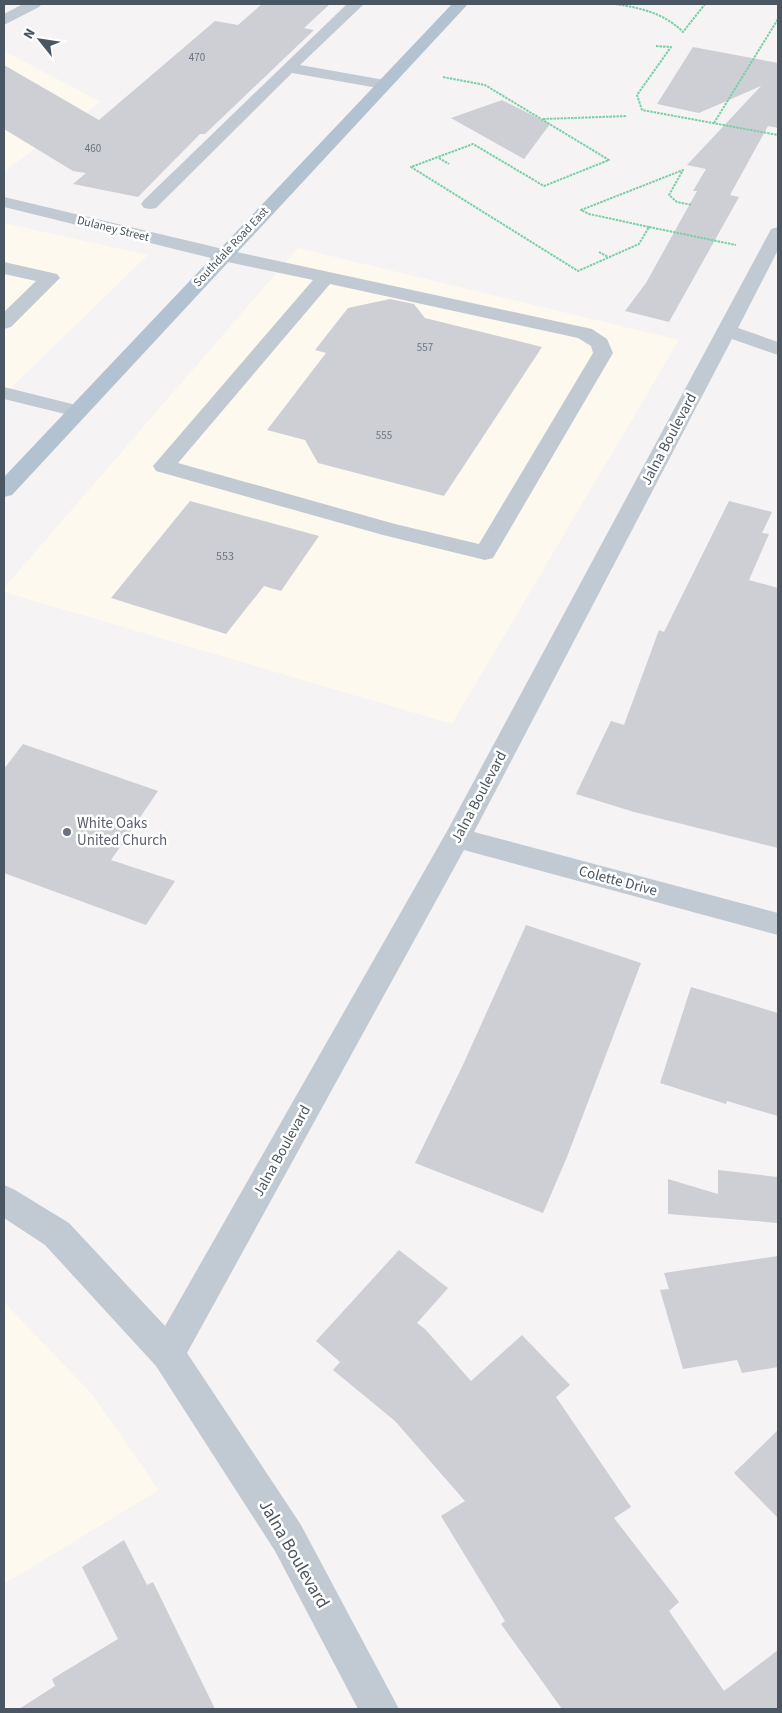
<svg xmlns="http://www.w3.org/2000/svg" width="782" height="1713" viewBox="0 0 782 1713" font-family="'Source Sans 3',sans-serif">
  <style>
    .commercial { fill: #fdf9ef }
    .building { fill: #cdcfd5 }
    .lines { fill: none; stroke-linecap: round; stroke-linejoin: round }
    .path { stroke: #7ad0a6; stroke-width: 2; stroke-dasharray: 2.5 1; stroke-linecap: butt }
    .minor { fill: #c1cad2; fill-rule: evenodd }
    .major { fill: #b3c2d1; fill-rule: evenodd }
    .worship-dot { fill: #6b7280; stroke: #fff; stroke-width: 2 }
    .labels { text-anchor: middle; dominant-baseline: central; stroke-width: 5; stroke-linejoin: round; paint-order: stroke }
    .far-number-label { font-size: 11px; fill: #6b747e }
    .far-street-label { font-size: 12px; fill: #4a5661; stroke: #fff }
    .number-label { font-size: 12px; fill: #6b747e }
    .street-label { font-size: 15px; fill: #4a5661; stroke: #fff }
    .worship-label { font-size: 15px; fill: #5b616d; stroke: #fff; text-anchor: start }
    .near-street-label { font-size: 18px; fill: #4a5661; stroke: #fff }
  </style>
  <rect width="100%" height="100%" fill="#f5f3f3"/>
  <g class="commercial">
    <polygon points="4,51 101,102 4,171"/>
    <polygon points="4,223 148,255 4,395"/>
    <polygon points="298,248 679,340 452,724 4,592 4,588"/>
    <polygon points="4,1302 92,1394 159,1490 4,1584"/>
  </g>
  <g class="building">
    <polygon points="262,4 330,4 304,28 314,30 205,134 200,134 138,197 73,184 86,173 73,171 4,129 4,65 99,120 215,21 238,25"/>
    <polygon points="693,47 778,63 778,128 768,126 730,195 739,197 669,322 625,311 646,283 697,191 693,191 706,169 687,165 761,86 699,113 657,104"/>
    <polygon points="502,100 550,124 524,159 451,118"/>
    <polygon points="390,299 414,304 425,318 542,347 444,496 318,463 305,440 267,430 326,353 315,350 348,308"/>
    <polygon points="190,501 319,536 281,591 264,586 226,634 111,598"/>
    <polygon points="729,501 772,512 762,533 769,534 749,580 778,588 778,848 634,812 576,794 611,721 624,725 659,630 664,632"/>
    <polygon points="23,744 158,791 111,860 175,881 146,925 4,873 4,769"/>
    <polygon points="526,925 641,963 567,1157 543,1213 415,1163 462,1067"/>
    <polygon points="691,987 778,1013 778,1116 727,1101 726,1104 660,1083"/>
    <polygon points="718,1170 778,1177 778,1223 668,1214 668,1179 718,1194"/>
    <polygon points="399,1250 448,1288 417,1323 425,1329 471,1381 522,1335 570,1385 556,1397 631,1507 614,1518 679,1602 669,1611 724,1691 778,1650 778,1709 562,1709 501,1624 505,1621 441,1516 465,1501 395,1421 333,1370 340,1362 316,1341"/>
    <polygon points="778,1256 778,1367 742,1373 737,1360 683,1369 660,1290 669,1289 664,1273"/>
    <polygon points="778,1430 778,1518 734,1473"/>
    <polygon points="124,1540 147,1585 153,1582 215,1709 19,1709 55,1686 52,1679 118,1639 82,1567"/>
  </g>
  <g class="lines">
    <g class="path">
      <path d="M615,4c26,4 49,9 68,28l22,-28"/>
      <polyline points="656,46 671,47 637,95 642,110 778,135"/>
      <polyline points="443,77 485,85 609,160 544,186 473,144 411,167 578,271 639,244 649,227 736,245"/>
      <polyline points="543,119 627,116"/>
      <polyline points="714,123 778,19"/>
      <polyline points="439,158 449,164"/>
      <polyline points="649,227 589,214 581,210 683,170 669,195 677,202 692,205"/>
      <polyline points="599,252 608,257"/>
    </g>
    <g class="minor">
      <polygon points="23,4 42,4 39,7 4,25 4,14"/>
      <polygon points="347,4 364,4 300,65 390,81 392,84 390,87 384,89 292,73 156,208 150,209 144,208 141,204 144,200"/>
      <path d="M4,197l219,52 369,80 15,10 6,14 -120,205 -8,2 -102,-25 -227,-64 -3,-5 160,-186 -90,-19 -219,-54zM330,284l248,54 13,8 2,7 -114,191 -84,-20 -217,-61z"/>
      <polygon points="778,227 778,250 738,328 778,342 778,355 732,339 474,832 778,913 778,935 464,850 187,1353 301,1525 399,1709 358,1709 275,1551 156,1366 45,1245 4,1218 4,1185 15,1190 69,1223 165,1326 446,833 769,233 771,229"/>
      <polygon points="4,262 57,274 60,278 11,327 4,329 4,312 36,281 4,274"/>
      <polygon points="4,387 84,407 88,411 84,415 77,417 4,399"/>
    </g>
    <polygon class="major" points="452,4 468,4 12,495 4,497 4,477"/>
  </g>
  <circle class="worship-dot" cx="67" cy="832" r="5"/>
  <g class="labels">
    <g class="far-number-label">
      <text x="197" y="57">470</text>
      <text x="93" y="148">460</text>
      <text x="425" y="347">557</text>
      <text x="384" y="435">555</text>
    </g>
    <g class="far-street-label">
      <text transform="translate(113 229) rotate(14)">Dulaney Street</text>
      <text transform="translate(231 247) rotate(-47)">Southdale Road East</text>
    </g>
    <g class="number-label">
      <text x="225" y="556">553</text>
    </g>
    <g class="street-label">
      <text transform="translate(669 439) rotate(-62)">Jalna Boulevard</text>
      <text transform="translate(479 797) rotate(-62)">Jalna Boulevard</text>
      <text transform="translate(618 881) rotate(15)">Colette Drive</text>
      <text transform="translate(282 1151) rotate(-61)">Jalna Boulevard</text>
    </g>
    <g class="worship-label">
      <text x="77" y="823">White Oaks<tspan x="77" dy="17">United Church</tspan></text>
    </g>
    <g class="near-street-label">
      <text transform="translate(294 1554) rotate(60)">Jalna Boulevard</text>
    </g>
  </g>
  <rect width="782" height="1713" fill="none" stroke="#4a5661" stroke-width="10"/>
  <g transform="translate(40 40) rotate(300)" stroke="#ffffff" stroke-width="4" paint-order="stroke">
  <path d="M0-4L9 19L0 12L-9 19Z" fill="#4a5661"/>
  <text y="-8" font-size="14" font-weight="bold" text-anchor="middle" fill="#4a5661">N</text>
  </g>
</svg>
